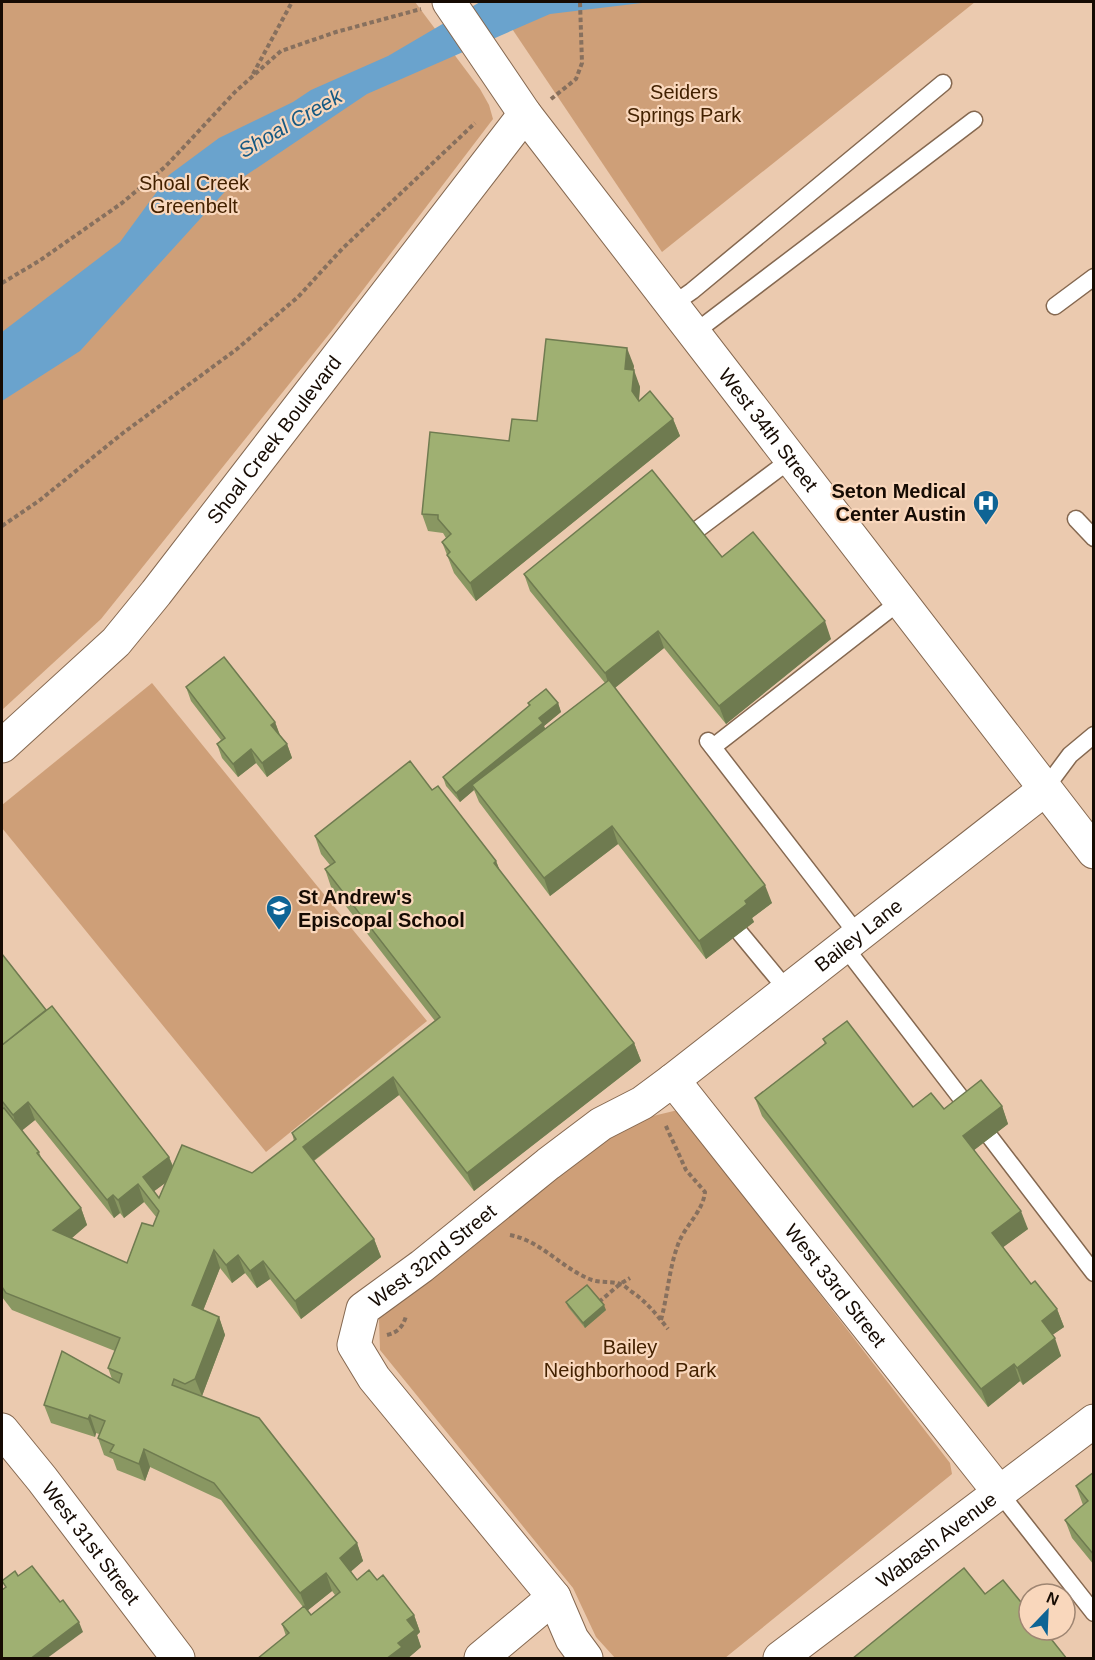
<svg xmlns="http://www.w3.org/2000/svg" width="1095" height="1660" viewBox="0 0 1095 1660" font-family="Arial,sans-serif">
  <style>
    .green { fill: #ce9f78 }
    .water { fill: #6aa3cd }
    .lines { fill: none; stroke-linecap: round; stroke-linejoin: round }
    .lane-casing { stroke: #856850; stroke-width: 19 }
    .street-casing { stroke: #856850; stroke-width: 35 }
    .secondary-casing { stroke: #856850; stroke-width: 35 }
    .path { stroke: #87705e; stroke-width: 4; stroke-dasharray: 4.5 3; stroke-linecap: butt }
    .lane { stroke: #fff; stroke-width: 16 }
    .street { stroke: #fff; stroke-width: 33 }
    .secondary { stroke: #fff; stroke-width: 33 }
    .wall { fill: #899762; fill-rule: evenodd }
    .shaded-wall { fill: #6f7b50 }
    .building { fill: #9fb072; stroke: #6f7b50; stroke-width: 1.5 }
    .labels { text-anchor: middle; dominant-baseline: central; stroke-width: 4.5; stroke-linejoin: round; paint-order: stroke }
    .park-label { font-size: 20px; fill: #432100; stroke: #f9d7bc }
    .street-label { font-size: 20px; fill: #160b03; stroke: #f9d7bc }
    .poi-label { font-size: 20px; font-weight: bold; fill: #160b03; stroke: #f9d7bc; text-anchor: end }
    .water-label { font-size: 21px; font-style: italic; fill: #175a83; stroke: #f9d7bc }
  </style>
  <rect width="100%" height="100%" fill="#ebcaaf"/>
  <g class="green">
    <polygon points="2,2 415,2 480,89 489,105 493,119 334,328 101,619 2,710"/>
    <polygon points="494,2 975,2 662,252"/>
    <polygon points="152,683 427,1021 266,1152 2,828 2,805"/>
    <polygon points="678,1110 950,1463 952,1474 725,1658 615,1658 596,1637 573,1588 380,1350 379,1319 388,1302 607,1127"/>
  </g>
  <polygon class="water" points="480,2 650,2 550,14 367,94 230,186 80,351 2,401 2,332 120,242 169,175 219,138 293,102 311,90 388,56"/>
  <g class="lines">
    <g class="lane-casing">
      <g id="lane">
        <polyline points="672,305 692,291 943,83"/>
        <polyline points="1055,306 1094,277"/>
        <polyline points="694,333 974,120"/>
        <polyline points="1076,519 1094,538"/>
        <polyline points="694,532 790,460"/>
        <polyline points="708,741 858,935"/>
        <polyline points="713,747 899,602"/>
        <polyline points="1044,790 1070,755 1094,735"/>
        <polyline points="726,916 788,991"/>
        <polyline points="844,946 971,1111"/>
        <polyline points="990,1137 1094,1273"/>
        <polyline points="999,1492 1094,1613"/>
      </g>
    </g>
    <g class="street-casing">
      <g id="street">
        <path id="s1" d="M2,746l114,-104 40,-49 369,-479"/>
        <path id="s2" d="M673,1080l326,412"/>
        <path id="s3" d="M2,1430l40,49 136,179"/>
        <polyline points="481,1658 554,1597"/>
        <path id="s4" d="M586,1658l-14,-19 -18,-42 -180,-219 -20,-33 9,-36 59,-43 126,-102 53,-40 41,-21 31,-23 371,-290"/>
        <path id="s5" d="M780,1658l314,-237"/>
      </g>
    </g>
    <g class="secondary-casing">
      <g id="secondary">
        <path id="s6" d="M449,2l76,112 569,738"/>
      </g>
    </g>
    <g class="path">
      <polyline points="253,74 292,2"/>
      <polyline points="551,99 576,79 582,63 580,2"/>
      <polyline points="2,283 39,261 122,203 166,166 236,91 281,51 336,32 421,9"/>
      <polyline points="2,526 40,500 123,433 237,349 298,297 342,249 475,123"/>
      <path d="M510,1235c32,6 52,34 82,45 9,3 19,1 28,4 4,1 8,5 12,8 14,9 25,23 36,37"/>
      <polyline points="599,1302 620,1284 630,1278"/>
      <path d="M661,1320c7,-26 8,-53 18,-78 7,-17 24,-31 26,-50l-19,-22 -21,-46"/>
      <path d="M387,1335c11,-3 16,-8 19,-19"/>
    </g>
    <use href="#lane" class="lane"/>
    <use href="#street" class="street"/>
    <use href="#secondary" class="secondary"/>
  </g>
  <g class="wall">
    <polygon points="634,366 633,370 640,387 639,401 673,419 680,436 476,601 454,573 442,542 446,538 443,533 428,531 422,514 509,441 537,421"/>
    <polygon points="722,557 831,639 726,724 664,648 615,688 772,903 752,918 754,922 706,959 618,844 550,896 479,802 474,790 460,802 446,786 443,777 529,706 528,703 558,703 561,712 544,726 545,729 605,683 530,591 524,574"/>
    <polygon points="186,687 275,722 280,735 287,744 292,758 267,777 256,763 238,777 222,758 217,744 221,740 191,701"/>
    <path d="M432,790l64,71 4,10 134,172 7,18 -167,130 -75,-96 -28,21 -57,45 60,78 7,18 -80,62 -31,-40 -13,9 -12,-15 -13,10 -12,-15 -17,43 16,6 6,18 -23,61 155,147 6,18 -12,10 6,9h20l37,35 6,17 -3,3 4,12 -14,12h-150l29,-23 -4,-12 21,-17 -82,-107 -71,-33 -5,14 -28,-11 -4,-11 -9,-4 -6,-17 1,-4 -3,-1 -1,4 -44,-14 -7,-18 68,-26 -4,-11 7,-17 -103,-41 -10,-13v-343l44,56 123,147 4,9 79,7 42,-32 -2,-8 143,-112 -104,-134 -6,-18 5,-4 -9,-11 -6,-18zM35,1120l79,98 6,-5 4,5 20,-16 13,16 -4,8 -26,37 -55,-25 15,-13 -6,-17 -39,-48 -3,-8 -17,-22zM165,1183l-6,15 -5,-7zM332,1591l3,4 -24,20 -3,-5z"/>
    <polygon points="823,1039 913,1107 944,1109 1002,1106 1008,1124 974,1150 1028,1229 1003,1247 1031,1284 1057,1309 1064,1327 1052,1335 1061,1356 1023,1385 1020,1381 988,1407 762,1116 755,1098 825,1044"/>
    <polygon points="566,1302 606,1310 585,1328 568,1307"/>
    <polygon points="1094,1472 1094,1565 1072,1538 1065,1520 1083,1505 1076,1486"/>
  </g>
  <g class="shaded-wall">
    <polygon points="627,348 634,366 632,386 625,369"/>
    <polygon points="634,370 640,387 638,409 632,391"/>
    <polygon points="673,419 680,436 476,601 470,583"/>
    <polygon points="825,621 831,639 726,724 719,706"/>
    <polygon points="658,631 664,648 611,691 605,673"/>
    <polygon points="558,703 561,712 544,726 547,733 472,785 474,790 460,802 456,793 539,718"/>
    <polygon points="275,722 280,736 271,725"/>
    <polygon points="287,744 292,758 267,777 262,763"/>
    <polygon points="251,749 256,763 238,777 233,764"/>
    <polygon points="612,826 618,844 550,896 544,878"/>
    <polygon points="496,861 503,879 494,863"/>
    <polygon points="765,885 772,903 752,918 754,922 706,959 699,941 745,901"/>
    <polygon points="634,1043 641,1061 474,1191 467,1173"/>
    <polygon points="393,1077 399,1095 309,1164 303,1147"/>
    <polygon points="28,1102 35,1120 19,1133 13,1115"/>
    <polygon points="1002,1106 1008,1124 969,1154 963,1136"/>
    <polygon points="169,1157 176,1175 149,1195 143,1177"/>
    <polygon points="138,1184 144,1202 124,1218 118,1200"/>
    <polygon points="113,1195 120,1213 114,1218 107,1200"/>
    <polygon points="81,1208 87,1225 60,1248 53,1230"/>
    <polygon points="1021,1211 1028,1229 998,1251 992,1233"/>
    <polygon points="374,1239 381,1257 301,1319 295,1301"/>
    <polygon points="214,1250 220,1268 198,1323 192,1305"/>
    <polygon points="238,1255 245,1273 232,1283 226,1265"/>
    <polygon points="263,1261 270,1279 257,1288 250,1271"/>
    <polygon points="604,1305 606,1310 585,1328 583,1323"/>
    <polygon points="1057,1309 1064,1327 1048,1338 1042,1321"/>
    <polygon points="219,1317 225,1335 202,1396 195,1379"/>
    <polygon points="1055,1338 1061,1356 1023,1385 1017,1368"/>
    <polygon points="1014,1364 1020,1381 988,1407 981,1389"/>
    <polygon points="90,1415 96,1433 95,1437 88,1419"/>
    <polygon points="144,1449 150,1467 145,1481 139,1464"/>
    <polygon points="357,1543 363,1561 347,1575 340,1558"/>
    <polygon points="326,1573 332,1591 307,1611 300,1593"/>
    <polygon points="414,1615 420,1632 417,1635 421,1647 407,1659 386,1659 398,1643 407,1620"/>
    <polygon points="79,1622 83,1632 46,1659 30,1659"/>
  </g>
  <g class="building">
    <polygon points="546,339 627,348 625,369 634,370 632,391 639,401 650,391 673,419 470,583 447,555 450,552 442,542 451,534 438,519 438,515 422,514 430,432 509,441 512,419 537,421"/>
    <polygon points="652,470 722,557 753,532 825,621 719,706 658,631 605,673 524,574"/>
    <polygon points="224,657 275,722 271,725 287,744 262,763 251,749 233,764 217,744 225,738 186,687"/>
    <polygon points="609,680 765,885 745,901 747,904 699,941 612,826 544,878 472,785"/>
    <polygon points="546,689 558,703 539,718 543,723 456,793 443,777 530,705 528,703"/>
    <polygon points="410,761 432,790 438,786 496,861 494,863 634,1043 467,1173 393,1077 365,1099 303,1147 374,1239 295,1301 263,1261 250,1271 238,1255 226,1265 214,1250 192,1305 219,1317 195,1379 185,1384 174,1379 172,1385 259,1418 357,1543 340,1558 357,1580 369,1570 377,1580 383,1575 414,1615 407,1620 415,1630 398,1643 402,1647 386,1659 257,1659 289,1633 282,1624 304,1606 311,1615 340,1592 326,1573 300,1593 214,1483 144,1449 139,1464 110,1452 114,1445 98,1438 105,1421 90,1415 88,1419 44,1405 62,1351 119,1383 122,1374 108,1368 120,1338 6,1293 2,1287 2,1109 4,1108 39,1152 37,1153 81,1208 53,1230 127,1263 142,1223 153,1226 159,1211 138,1184 118,1200 113,1195 107,1200 28,1102 13,1115 2,1101 2,1045 52,1006 169,1157 143,1177 159,1198 182,1145 252,1173 296,1139 292,1133 440,1017 325,869 335,862 315,836"/>
    <polygon points="2,954 46,1010 2,1045"/>
    <polygon points="847,1021 913,1107 931,1093 944,1109 981,1080 1002,1106 963,1136 1021,1211 992,1233 1031,1284 1035,1281 1057,1309 1042,1321 1055,1338 1017,1368 1014,1364 981,1389 755,1098 826,1043 823,1039"/>
    <polygon points="587,1285 604,1305 583,1323 566,1302"/>
    <polygon points="1094,1472 1094,1555 1065,1520 1088,1501 1076,1486"/>
    <polygon points="32,1566 60,1602 63,1600 79,1622 30,1659 2,1659 2,1590 6,1587 2,1581 15,1571 18,1576"/>
    <polygon points="964,1568 985,1594 1003,1580 1029,1612 1029,1630 1044,1630 1067,1659 852,1659"/>
  </g>
  <defs>
    <g id="hospital-pin" transform="scale(1.35)"><path d="M0 17L-7.5 6A9.5 9.5 0 1 1 7.5 6Z" fill="#0e6495" stroke="#f9d7bc"/><path d="M-5-5h3v3.5h4V-5h3V5h-3V1.5h-4V5h-3Z" fill="#fff"/></g>
    <g id="school-pin" transform="scale(1.35)"><path d="M0 17L-7.5 6A9.5 9.5 0 1 1 7.5 6Z" fill="#0e6495" stroke="#f9d7bc"/><path d="M0-5L7-2L0 1L-7-2ZM-4 1L0 2.5L4 1V4Q0 6-4 4Z" fill="#fff"/></g>
  </defs>
  <g fill-rule="evenodd">
    <use href="#hospital-pin" x="986" y="503"/>
    <use href="#school-pin" x="279" y="908"/>
  </g>
  <g class="labels">
    <g class="park-label">
      <text x="684" y="92">Seiders<tspan x="684" dy="23">Springs Park</tspan></text>
      <text x="194" y="183">Shoal Creek<tspan x="194" dy="23">Greenbelt</tspan></text>
      <text x="630" y="1347">Bailey<tspan x="630" dy="23">Neighborhood Park</tspan></text>
    </g>
    <g class="street-label">
      <text stroke="none"><textPath href="#s6" startOffset="534">West 34th Street</textPath></text>
      <text stroke="none"><textPath href="#s1" startOffset="411">Shoal Creek Boulevard</textPath></text>
      <text stroke="none"><textPath href="#s4" startOffset="1050">Bailey Lane</textPath></text>
      <text stroke="none"><textPath href="#s4" startOffset="516">West 32nd Street</textPath></text>
      <text stroke="none"><textPath href="#s2" startOffset="262">West 33rd Street</textPath></text>
      <text stroke="none"><textPath href="#s5" startOffset="196">Wabash Avenue</textPath></text>
      <text stroke="none"><textPath href="#s3" startOffset="144">West 31st Street</textPath></text>
    </g>
    <g class="poi-label">
      <text x="966" y="491">Seton Medical<tspan x="966" dy="23">Center Austin</tspan></text>
      <text x="298" y="897" text-anchor="start">St Andrew's<tspan x="298" dy="23">Episcopal School</tspan></text>
    </g>
    <g class="water-label">
      <text transform="translate(290 123) rotate(-30)">Shoal Creek</text>
    </g>
  </g>
  <rect width="1095" height="1660" fill="none" stroke="#160b03" stroke-width="6"/>
  <g transform="translate(1047 1612) rotate(23)"><circle r="28" fill="#f9d7bc" stroke="#9e8572" stroke-width="1.5"/>
  <path d="M0-4.5L10 22L0 15L-10 22Z" fill="#0e6495"/>
  <text y="-9" font-size="16" font-weight="bold" text-anchor="middle" fill="#160b03">N</text>
  </g>
</svg>
